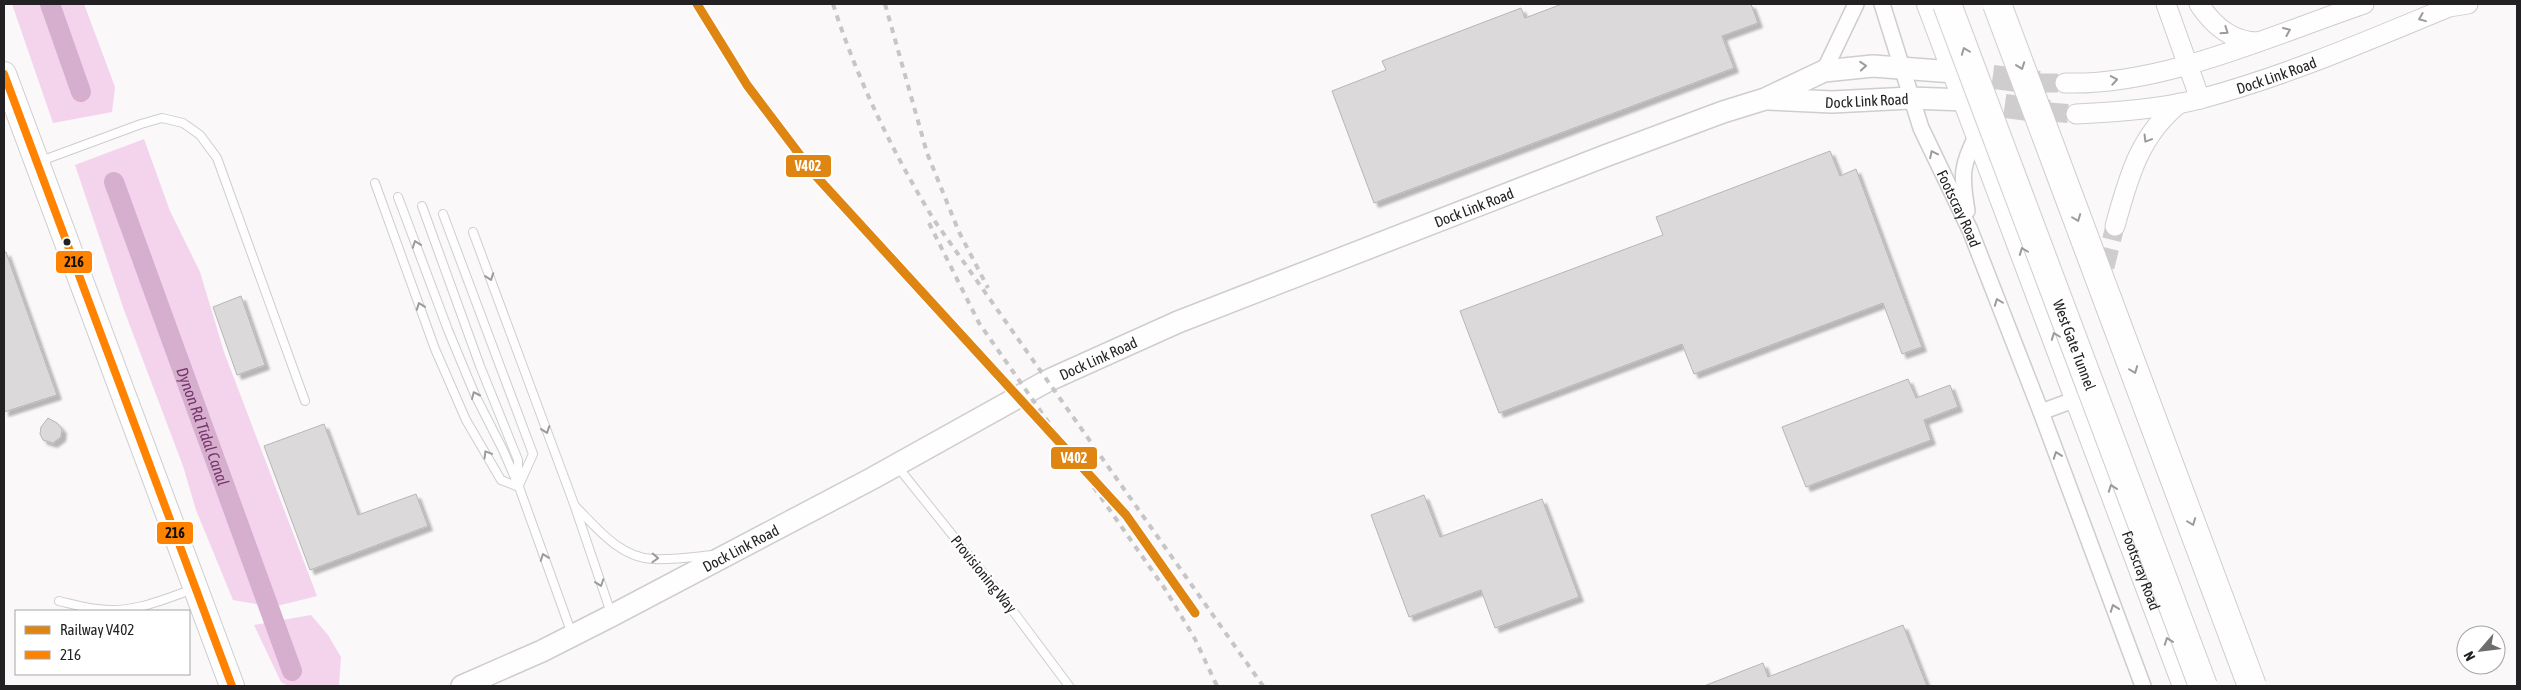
<svg xmlns="http://www.w3.org/2000/svg" width="2521" height="690" viewBox="0 0 2521 690" font-family="'Asap Condensed',sans-serif">
  <style>
    .forest { fill: #f4d3ed }
    .lines { fill: none; stroke-linecap: round; stroke-linejoin: round }
    .canal { stroke: #d6aece; stroke-width: 20 }
    .building { fill: #dbd9da; stroke: #b7b5b6; filter: url(#shadow) }
    .tertiary-tunnel { stroke: #cfcdce; stroke-width: 19; stroke-dasharray: 19 9; stroke-linecap: butt }
    .primary-tunnel { stroke: #cfcdce; stroke-width: 24; stroke-dasharray: 24 12; stroke-linecap: butt }
    .service-casing { stroke: #cfcdce; stroke-width: 10 }
    .minor-casing { stroke: #cfcdce; stroke-width: 18 }
    .tertiary-casing { stroke: #cfcdce; stroke-width: 21 }
    .secondary-casing { stroke: #cfcdce; stroke-width: 24 }
    .primary-casing { stroke: #cfcdce; stroke-width: 26 }
    .service { stroke: #fefefe; stroke-width: 8 }
    .minor { stroke: #fefefe; stroke-width: 15 }
    .tertiary { stroke: #fefefe; stroke-width: 19 }
    .secondary { stroke: #fefefe; stroke-width: 21 }
    .primary { stroke: #fefefe; stroke-width: 24 }
    .rail { stroke: #c7c6c7; stroke-width: 4; stroke-dasharray: 6 6; stroke-linecap: butt }
    .motorway-bridge-casing { stroke: #cfcdce; stroke-width: 30; stroke-linecap: butt }
    .motorway-bridge { stroke: #fefefe; stroke-width: 28 }
    .bus-1-casing { stroke: #fff; stroke-width: 11 }
    .bus-1 { stroke: #ff8200; stroke-width: 8 }
    .rail-1-casing { stroke: #fff; stroke-width: 12 }
    .rail-1 { stroke: #df8512; stroke-width: 9 }
    .oneway { stroke: #9b9b9b }
    .bus-dot { fill: #232123; stroke: #fff; stroke-width: 2 }
    .labels { text-anchor: middle; dominant-baseline: central; stroke-width: 5; stroke-linejoin: round; paint-order: stroke }
    .street-label { font-size: 15px; fill: #232123; stroke: #fff }
    .water-label { font-size: 16px; font-style: italic; fill: #76336c; stroke: #fff }
    .line-badge { stroke: #fff; stroke-width: 2 }
    .badge-label { font-size: 14px; text-anchor: middle; font-weight: bold; fill: #fff }
    .pale-badge-label { font-size: 14px; text-anchor: middle; font-weight: bold; fill: #111 }
  </style>
  <defs>
    <filter id="shadow"><feDropShadow dx="4.5" dy="4.5" stdDeviation="1" flood-color="#0004"/></filter>
  </defs>
  <rect width="100%" height="100%" fill="#faf8f9"/>
  <g class="forest">
    <polygon points="12,4 84,4 115,87 112,112 53,123"/>
    <polygon points="144,139 170,211 200,272 224,352 317,596 273,607 233,600 196,510 183,466 124,310 75,165"/>
    <polygon points="311,615 328,635 341,657 339,686 288,686 281,682 254,625"/>
  </g>
  <g class="lines">
    <g class="canal">
      <polyline points="50,4 81,92"/>
      <path id="s1" d="M114,182l178,489"/>
    </g>
  </g>
  <g class="building">
    <polygon points="1562,4 1751,4 1758,23 1722,36 1734,68 1374,203 1332,91 1386,70 1382,61 1521,8 1525,18"/>
    <polygon points="1830,151 1840,176 1856,169 1922,347 1902,354 1883,303 1694,374 1682,344 1499,413 1460,311 1663,235 1656,217"/>
    <polygon points="4,252 6,252 57,395 4,412"/>
    <polygon points="241,296 265,365 237,375 213,307"/>
    <polygon points="1908,379 1916,398 1950,385 1958,407 1924,420 1931,440 1806,487 1782,427"/>
    <polygon points="48,418 57,423 62,429 61,437 53,443 43,440 40,434 41,427"/>
    <polygon points="324,424 358,515 416,494 428,526 310,570 264,446"/>
    <polygon points="1424,495 1440,537 1542,499 1579,597 1495,628 1481,590 1409,617 1371,515"/>
    <polygon points="1903,625 1927,686 1704,686 1763,663 1768,677"/>
  </g>
  <g class="lines">
    <g class="tertiary-tunnel">
      <polyline points="2039,83 2065,83"/>
      <polyline points="2049,112 2076,114"/>
      <polyline points="2105,267 2115,226"/>
    </g>
    <g class="primary-tunnel">
      <polyline points="1957,72 2039,83"/>
      <polyline points="1969,101 2049,112"/>
    </g>
    <g class="service-casing">
      <g id="service">
        <polyline points="38,162 141,124 162,118 183,123 200,135 217,158 305,401"/>
        <polyline points="375,183 435,349 466,420 501,480 519,487"/>
        <polyline points="398,197 448,330 475,395 503,450 519,487 572,634"/>
        <polyline points="422,206 480,366 518,460 518,482"/>
        <polyline points="443,214 533,454 520,483"/>
        <polyline points="473,232 574,504 611,613"/>
        <polyline points="897,466 1007,603 1069,686"/>
        <path d="M575,506c21,21 45,52 78,53 20,1 40,-2 59,-4"/>
        <path d="M59,601c13,3 26,7 39,8 33,5 65,-9 95,-20"/>
      </g>
    </g>
    <g class="minor-casing">
      <g id="minor">
        <path id="s2" d="M1882,4l39,124 49,102 71,182 102,274"/>
        <polyline points="1824,71 1856,4"/>
        <path d="M1967,211c-6,-36 -6,-46 11,-78"/>
        <polyline points="2041,412 2079,398"/>
      </g>
    </g>
    <g class="tertiary-casing">
      <g id="tertiary">
        <polyline points="2166,4 2200,99"/>
        <path d="M2199,4c13,20 33,38 59,38"/>
        <path d="M2065,83c98,3 207,-48 299,-79"/>
        <path id="s3" d="M2076,114c41,-2 84,-5 124,-15 86,-23 167,-58 249,-92l19,-3"/>
        <path d="M2115,226c13,-47 24,-91 65,-123"/>
      </g>
    </g>
    <g class="secondary-casing">
      <g id="secondary">
        <path id="s4" d="M1768,99l64,3 78,-4 56,2"/>
        <path id="s5" d="M462,686l80,-35 69,-35 262,-138 174,-97 131,-59 427,-166 118,-44 42,-13 59,-28 49,-5 81,6"/>
      </g>
    </g>
    <g class="primary-casing">
      <g id="primary">
        <path id="s6" d="M1929,4l256,682"/>
        <polyline points="4,74 232,686"/>
      </g>
    </g>
    <use href="#service" class="service"/>
    <use href="#minor" class="minor"/>
    <use href="#tertiary" class="tertiary"/>
    <use href="#secondary" class="secondary"/>
    <use href="#primary" class="primary"/>
    <g class="rail">
      <path d="M833,4c24,75 60,149 101,216l329,466"/>
      <polyline points="885,4 927,153 959,232 988,288"/>
      <polyline points="929,223 979,323 1165,589 1195,639 1217,686"/>
    </g>
    <g class="motorway-bridge-casing">
      <g id="motorway-bridge">
        <path id="s7" d="M1947,4l256,682"/>
        <polyline points="1997,4 2252,686"/>
      </g>
    </g>
    <use href="#motorway-bridge" class="motorway-bridge"/>
    <g class="bus-1-casing">
      <polyline id="bus-1" points="4,74 232,686"/>
    </g>
    <use href="#bus-1" class="bus-1"/>
    <g class="rail-1-casing">
      <polyline id="rail-1" points="697,4 747,85 815,175 1126,515 1195,613"/>
    </g>
    <use href="#rail-1" class="rail-1"/>
  </g>
  <defs><path id="oneway-chevron" d="M-2-3.5L2.5 0L-2 3.5" fill="none" stroke-width="1.6" stroke-linecap="round" stroke-linejoin="round" transform="scale(1.25)"/></defs>
  <g class="oneway">
    <use href="#oneway-chevron" transform="translate(2422 18) rotate(158)"/>
    <use href="#oneway-chevron" transform="translate(2225 31) rotate(34)"/>
    <use href="#oneway-chevron" transform="translate(2287 31) rotate(-23)"/>
    <use href="#oneway-chevron" transform="translate(1965 51) rotate(-111)"/>
    <use href="#oneway-chevron" transform="translate(1863 66) rotate(-4)"/>
    <use href="#oneway-chevron" transform="translate(2021 66) rotate(70)"/>
    <use href="#oneway-chevron" transform="translate(2114 80) rotate(-10)"/>
    <use href="#oneway-chevron" transform="translate(2147 139) rotate(121)"/>
    <use href="#oneway-chevron" transform="translate(1933 154) rotate(-116)"/>
    <use href="#oneway-chevron" transform="translate(2077 218) rotate(69)"/>
    <use href="#oneway-chevron" transform="translate(416 244) rotate(-110)"/>
    <use href="#oneway-chevron" transform="translate(2023 251) rotate(-111)"/>
    <use href="#oneway-chevron" transform="translate(490 277) rotate(70)"/>
    <use href="#oneway-chevron" transform="translate(1998 302) rotate(-111)"/>
    <use href="#oneway-chevron" transform="translate(420 306) rotate(-110)"/>
    <use href="#oneway-chevron" transform="translate(2055 336) rotate(-111)"/>
    <use href="#oneway-chevron" transform="translate(2134 370) rotate(69)"/>
    <use href="#oneway-chevron" transform="translate(475 395) rotate(-114)"/>
    <use href="#oneway-chevron" transform="translate(546 430) rotate(70)"/>
    <use href="#oneway-chevron" transform="translate(487 454) rotate(-121)"/>
    <use href="#oneway-chevron" transform="translate(2057 455) rotate(-110)"/>
    <use href="#oneway-chevron" transform="translate(2112 488) rotate(-110)"/>
    <use href="#oneway-chevron" transform="translate(2192 522) rotate(69)"/>
    <use href="#oneway-chevron" transform="translate(544 557) rotate(-110)"/>
    <use href="#oneway-chevron" transform="translate(655 558) rotate(2)"/>
    <use href="#oneway-chevron" transform="translate(600 583) rotate(71)"/>
    <use href="#oneway-chevron" transform="translate(2114 608) rotate(-110)"/>
    <use href="#oneway-chevron" transform="translate(2168 641) rotate(-110)"/>
  </g>
  <circle class="bus-dot" cx="67" cy="242" r="4.5"/>
  <g class="labels">
    <g class="street-label">
      <text stroke="none"><textPath href="#s3" startOffset="205">Dock Link Road</textPath></text>
      <text stroke="none"><textPath href="#s4" startOffset="99">Dock Link Road</textPath></text>
      <text stroke="none"><textPath href="#s5" startOffset="1121">Dock Link Road</textPath></text>
      <text stroke="none"><textPath href="#s2" startOffset="219">Footscray Road</textPath></text>
      <text stroke="none"><textPath href="#s7" startOffset="364">West Gate Tunnel</textPath></text>
      <text stroke="none"><textPath href="#s5" startOffset="716">Dock Link Road</textPath></text>
      <text stroke="none"><textPath href="#s5" startOffset="311">Dock Link Road</textPath></text>
      <text stroke="none"><textPath href="#s6" startOffset="605">Footscray Road</textPath></text>
      <text transform="translate(984 574) rotate(51)">Provisioning Way</text>
    </g>
    <g class="water-label">
      <text stroke="none"><textPath href="#s1" startOffset="260">Dynon Rd Tidal Canal</textPath></text>
    </g>
  </g>
  <g class="line-badge">
    <rect x="785" y="154" width="47" height="24" rx="5" fill="#df8512"/>
    <rect x="55" y="250" width="38" height="24" rx="5" fill="#ff8200"/>
    <rect x="1050" y="446" width="48" height="24" rx="5" fill="#df8512"/>
    <rect x="156" y="521" width="38" height="24" rx="5" fill="#ff8200"/>
  </g>
  <g class="badge-label">
    <text x="808" y="171">V402</text>
    <text x="1074" y="463">V402</text>
  </g>
  <g class="pale-badge-label">
    <text x="74" y="267">216</text>
    <text x="175" y="538">216</text>
  </g>
  <rect width="2521" height="690" fill="none" stroke="#232123" stroke-width="10"/>
  <rect x="15" y="610" width="175" height="65" fill="#ffffff" stroke="#a7a6a7"/>
  <rect x="25" y="626" width="25" height="8" fill="#df8512" stroke="#a7a6a7"/>
  <text x="60" y="635" font-size="15" fill="#232123">Railway V402</text>
  <rect x="25" y="651" width="25" height="8" fill="#ff8200" stroke="#a7a6a7"/>
  <text x="60" y="660" font-size="15" fill="#232123">216</text>
  <g transform="translate(2481 650) rotate(242)"><circle r="24" fill="#ffffff" stroke="#a7a6a7"/>
  <path d="M0-4L9 19L0 12L-9 19Z" fill="#6e6c6e"/>
  <text y="-8" font-size="14" font-weight="bold" text-anchor="middle" fill="#232123">N</text>
  </g>
</svg>
